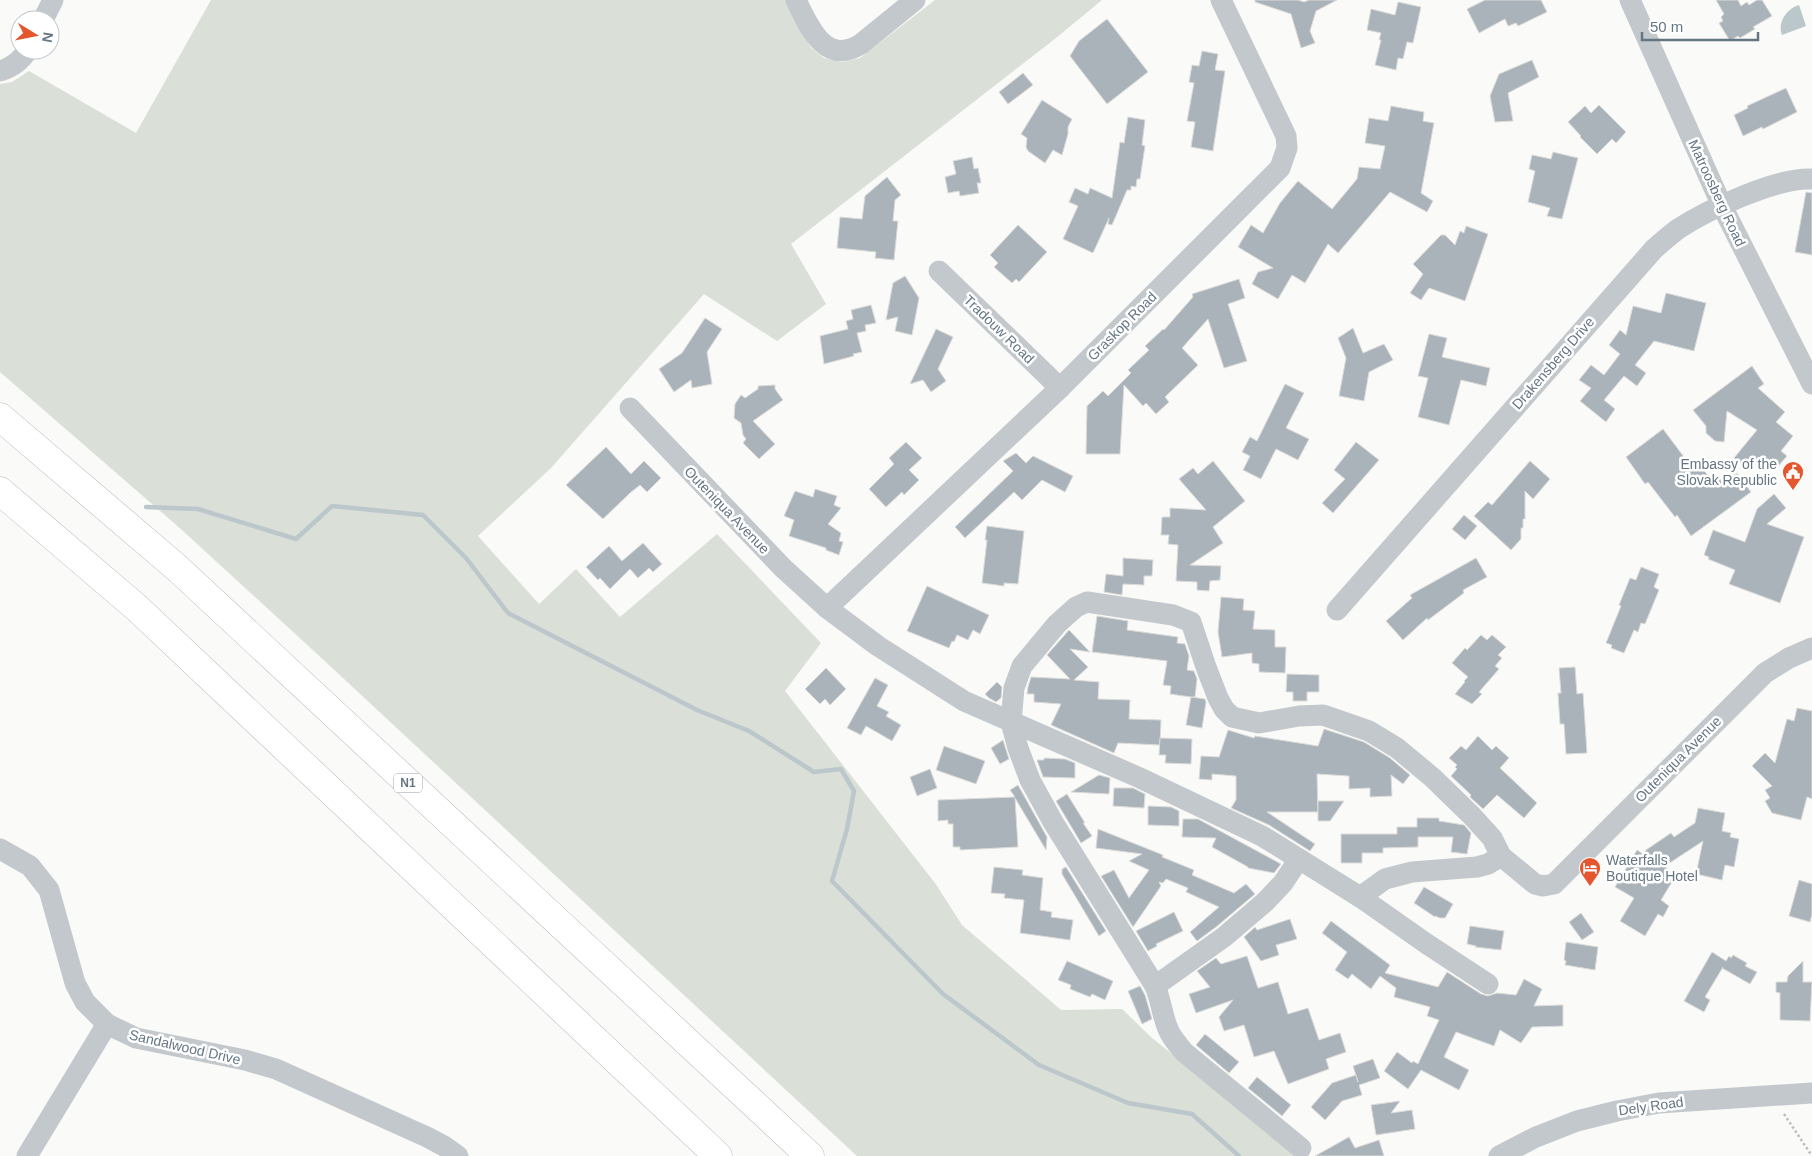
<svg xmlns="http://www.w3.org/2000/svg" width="1812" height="1156" viewBox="0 0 1812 1156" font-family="Helvetica,sans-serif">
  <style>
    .green { fill: #dadfd7 }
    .water { fill: #bbc7cb }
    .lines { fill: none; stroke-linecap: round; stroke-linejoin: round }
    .stream { stroke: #bbc7cb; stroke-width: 4.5 }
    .building { fill: #aab3b9; stroke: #dcdcda }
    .highway-casing { stroke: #b4b9bd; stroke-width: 29 }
    .path { stroke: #bbbfc2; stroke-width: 2.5; stroke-dasharray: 2.5 2.5; stroke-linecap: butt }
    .minor { stroke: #c3c8cc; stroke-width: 21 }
    .highway { stroke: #fff; stroke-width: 28 }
    .labels { text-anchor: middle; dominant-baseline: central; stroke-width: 5; stroke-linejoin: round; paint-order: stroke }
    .shield { fill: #fff; stroke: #939fa8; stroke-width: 1 }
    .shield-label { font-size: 12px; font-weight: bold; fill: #657683 }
    .street-label { font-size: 14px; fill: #657683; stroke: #fff }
    .poi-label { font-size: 14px; fill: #657683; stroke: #fff; text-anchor: end }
  </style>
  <rect width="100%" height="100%" fill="#fafaf8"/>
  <polygon class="green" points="211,0 786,0 811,48 824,58 842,62 860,58 935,0 1102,0 1056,38 791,244 826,304 777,341 704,294 551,468 478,536 539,604 576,569 620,617 717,534 821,643 785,691 935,883 962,925 1061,1010 1122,1009 1152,1038 1300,1156 857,1156 315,652 182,530 0,372 0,84 12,82 29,71 136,133"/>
  <path class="water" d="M1799,5l7,21 -24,9c-5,-12 4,-26 17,-30z"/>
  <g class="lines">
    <polyline class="stream" points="146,507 198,509 296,539 332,506 423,515 466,558 508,613 697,710 749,731 814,772 841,769 854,791 847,829 832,881 943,994 1039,1065 1128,1103 1192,1114 1239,1156"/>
  </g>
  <g class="building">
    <polygon points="1255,0 1298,0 1304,2 1309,0 1337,0 1316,11 1310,31 1315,43 1301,48 1291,14 1255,2"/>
    <polygon points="1485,0 1541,0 1547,12 1518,26 1516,23 1508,26 1505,19 1479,33 1467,9"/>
    <polygon points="1716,0 1738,0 1741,6 1747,2 1749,5 1757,0 1762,0 1772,16 1753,27 1755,29 1740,38 1738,36 1730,41 1719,23 1723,21 1721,17 1724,14"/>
    <polygon points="1398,2 1421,7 1413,43 1407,42 1403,59 1398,58 1396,70 1375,65 1381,40 1379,40 1381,33 1367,30 1371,9 1395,15"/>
    <polygon points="1107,19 1148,72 1107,104 1070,56 1079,41"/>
    <polygon points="1202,51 1218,54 1215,70 1225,71 1213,151 1191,147 1195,122 1187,121 1194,83 1189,82 1192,65 1199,66"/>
    <polygon points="1532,60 1539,77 1508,93 1513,121 1495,122 1490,96 1499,74"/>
    <polygon points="1023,73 1033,85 1008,104 999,92"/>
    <polygon points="1786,88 1797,112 1763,129 1762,127 1743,136 1734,115 1748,108 1747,106"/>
    <polygon points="1042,100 1072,119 1068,127 1068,134 1062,155 1053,150 1045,163 1028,151 1026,147 1027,138 1021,134"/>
    <polygon points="1599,105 1626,132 1616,143 1612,139 1597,154 1580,137 1581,136 1568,122 1585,106 1591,113"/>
    <polygon points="1391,106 1424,112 1423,121 1434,123 1421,193 1433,201 1427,212 1390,192 1338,253 1328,244 1305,283 1292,275 1278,299 1252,284 1258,272 1273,268 1238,247 1251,225 1263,233 1280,203 1298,181 1332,209 1357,179 1359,167 1380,169 1385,146 1365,143 1369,118 1388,121"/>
    <polygon points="1128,117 1145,120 1142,145 1145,146 1140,179 1137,179 1136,187 1131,186 1131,190 1127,190 1112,225 1108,224 1109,218 1093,253 1063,239 1078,206 1069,202 1075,188 1088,194 1090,188 1112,198 1120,142 1124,143"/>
    <polygon points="1553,152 1578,158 1562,219 1547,216 1550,208 1528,202 1535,171 1529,169 1532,155 1551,159"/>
    <polygon points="972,157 974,169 978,168 981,183 977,183 979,193 960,196 959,191 948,193 945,177 956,174 953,161"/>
    <polygon points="887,177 901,195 895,200 893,221 898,221 894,260 875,258 876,252 837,248 840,217 862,219 865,196"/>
    <polygon points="1806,192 1812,193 1812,255 1795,252"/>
    <polygon points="1018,225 1047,252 1019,282 1016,279 1012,283 994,267 998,263 990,255"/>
    <polygon points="1466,226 1488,234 1465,301 1429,288 1421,300 1410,293 1423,274 1413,264 1441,235 1445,235 1455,245 1460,231 1464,233"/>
    <polygon points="905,276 919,298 912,335 895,331 898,317 886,320 893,283"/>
    <polygon points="1239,279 1245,298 1228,304 1247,361 1224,368 1208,319 1182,348 1198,365 1165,397 1169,402 1156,414 1146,403 1143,406 1124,385 1120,454 1086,454 1087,406 1103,391 1108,396 1131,373 1128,370 1149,350 1145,346 1163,329 1164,330 1193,297 1192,294"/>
    <polygon points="1666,293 1706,303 1694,351 1654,341 1635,365 1646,373 1637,386 1624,376 1604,400 1615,409 1606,422 1580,401 1591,388 1579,380 1591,365 1604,375 1620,354 1609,345 1620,330 1626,335 1633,306 1661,313"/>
    <polygon points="871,305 876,323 865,325 866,331 857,333 862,352 853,354 854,356 824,364 820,336 848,329 846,321 853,319 851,310"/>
    <polygon points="705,318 722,329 707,352 712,384 692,388 691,380 674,392 659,369 682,353"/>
    <polygon points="1353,328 1363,353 1384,344 1393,360 1369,372 1364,401 1339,396 1346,358 1338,338"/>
    <polygon points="936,329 953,337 938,369 946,381 931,392 923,380 910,384"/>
    <polygon points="1429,334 1447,338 1442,357 1490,368 1486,386 1461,380 1449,425 1418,417 1428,378 1418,376"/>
    <polygon points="1752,366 1764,384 1758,388 1785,412 1776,422 1793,436 1781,451 1787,456 1774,471 1759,458 1749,470 1734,458 1757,430 1727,411 1724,442 1715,441 1706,433 1706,426 1693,410"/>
    <polygon points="1285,384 1304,393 1286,428 1309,439 1298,460 1276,449 1261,479 1243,470 1250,456 1242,452 1250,437 1257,441"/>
    <polygon points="775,385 775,389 783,400 753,421 775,444 759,459 743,443 746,439 743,435 741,423 734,418 735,404 741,395 745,398 758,389 758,386"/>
    <polygon points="1663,429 1690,465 1696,460 1710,478 1716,474 1723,483 1737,473 1751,492 1691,536 1677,515 1675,517 1648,482 1645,484 1626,457"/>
    <polygon points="906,442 922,458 909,470 919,480 904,495 902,492 886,507 869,489 894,464 889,458"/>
    <polygon points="1356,442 1379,460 1333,513 1322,503 1345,479 1334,470"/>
    <polygon points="606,447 631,474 644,461 661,478 647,492 640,485 630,493 603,519 566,485"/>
    <polygon points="1016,453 1026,463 1033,456 1073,476 1065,492 1042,480 1022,500 1014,492 965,538 955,527 1013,471 1003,461"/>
    <polygon points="1213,461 1245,501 1213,527 1223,543 1190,565 1221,566 1220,580 1210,581 1209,591 1197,590 1197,582 1176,581 1178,545 1168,544 1169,535 1161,535 1162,517 1170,517 1170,508 1206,510 1179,479 1193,468 1198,474"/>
    <polygon points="1530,461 1550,479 1533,499 1525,491 1525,519 1523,519 1523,528 1521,528 1521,539 1511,550 1474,516 1488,502 1492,505"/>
    <polygon points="815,489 837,496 834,505 841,508 828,524 841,533 839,541 843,542 839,555 826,550 826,548 789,536 794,520 784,516 795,491 813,497"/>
    <polygon points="1774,494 1786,508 1767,524 1804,537 1780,603 1729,584 1735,570 1708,559 1709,557 1704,555 1713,530 1745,542 1757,509"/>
    <polygon points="1464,515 1477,526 1465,540 1452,529"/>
    <polygon points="987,526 1024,531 1018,584 1004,583 1004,586 982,583 987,540 985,540"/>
    <polygon points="643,543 662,564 653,572 649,568 638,578 630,569 610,589 600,578 598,580 586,567 609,546 622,561"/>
    <polygon points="1123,558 1153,560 1152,576 1144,576 1144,585 1123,584 1122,595 1104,592 1106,574 1123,576"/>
    <polygon points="1476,558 1487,577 1463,590 1464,593 1428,620 1427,618 1403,640 1386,621 1412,598 1410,595"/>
    <polygon points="1641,567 1659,574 1654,587 1659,590 1645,624 1641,623 1638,632 1634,630 1624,653 1611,648 1612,645 1606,643 1621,606 1619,605 1630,578 1636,580"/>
    <polygon points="927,586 989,615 980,634 973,630 968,640 957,635 954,642 952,641 949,648 907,631"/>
    <polygon points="1221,597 1244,599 1243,610 1255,611 1253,629 1275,630 1275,647 1286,647 1285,673 1259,672 1259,664 1252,663 1252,653 1222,657 1218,632"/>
    <polygon points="1097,616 1128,621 1127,630 1178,637 1177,643 1185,644 1189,656 1187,670 1194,671 1197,679 1195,697 1191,697 1205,699 1206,702 1202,728 1186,725 1191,697 1170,694 1171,686 1163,685 1167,661 1092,652"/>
    <polygon points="1069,630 1090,652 1070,649 1088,667 1074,680 1099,682 1098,699 1130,700 1129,719 1161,720 1160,745 1118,743 1114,753 1051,725 1061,704 1034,702 1034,694 1027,694 1028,687 1031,677 1070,679 1047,655"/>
    <polygon points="1481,635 1487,640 1492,635 1506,647 1498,655 1502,658 1495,666 1499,669 1479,692 1482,694 1472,704 1455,694 1465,682 1464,681 1468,677 1452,663 1465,648 1467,650"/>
    <polygon points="1575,667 1577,694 1583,693 1587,753 1566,754 1564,724 1560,724 1558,693 1561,693 1559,668"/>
    <polygon points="826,668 846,689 830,705 825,699 820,704 805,689"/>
    <polygon points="1287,674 1319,675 1319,692 1307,692 1307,701 1293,701 1293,692 1286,692"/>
    <polygon points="875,678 888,685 877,706 889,712 886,716 901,725 892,741 866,726 861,735 847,728"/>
    <polygon points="997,682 1002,687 1001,698 996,702 989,698 985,694"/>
    <polygon points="1797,708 1812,711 1812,799 1807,797 1801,820 1772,813 1765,801 1770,798 1765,790 1772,786 1752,766 1765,753 1775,763 1787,719 1794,721"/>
    <polygon points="1324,729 1364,742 1390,758 1410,775 1403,784 1391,775 1392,796 1370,797 1370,788 1349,789 1349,776 1317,774 1318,812 1267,812 1315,844 1310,851 1269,825 1231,808 1236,800 1236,776 1212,774 1212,780 1199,779 1201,756 1219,757 1228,730 1254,738 1255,736 1318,746"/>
    <polygon points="1478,736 1492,750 1496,746 1509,758 1500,768 1537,803 1524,818 1497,795 1483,809 1470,797 1471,795 1451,776 1457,769 1455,767 1457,765 1449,758 1461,746 1466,750"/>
    <polygon points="1160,738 1192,739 1191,764 1165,763 1166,755 1159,755"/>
    <polygon points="1003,740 1009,759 1000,764 991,748"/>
    <polygon points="944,746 985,761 976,784 936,770"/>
    <polygon points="1044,758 1065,759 1075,763 1075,778 1043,777 1037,760 1044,760"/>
    <polygon points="930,769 937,788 917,796 910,777"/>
    <polygon points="1099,775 1110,778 1109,794 1071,792"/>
    <polygon points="1018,785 1047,837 1046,850 1015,798 1018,847 960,850 960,847 953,847 953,824 948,824 948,820 938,821 938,800 1015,797 1010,790"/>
    <polygon points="1114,788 1133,788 1145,794 1144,808 1113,806"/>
    <polygon points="1067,794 1085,823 1083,823 1092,836 1081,843 1056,801"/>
    <polygon points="1318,801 1344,801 1330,821 1318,821"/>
    <polygon points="1148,806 1171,807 1179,811 1179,826 1148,825"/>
    <polygon points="1698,808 1725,813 1722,831 1731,833 1730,837 1739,839 1734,867 1725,865 1722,880 1696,874 1703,841 1665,866 1675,877 1661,900 1669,906 1663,917 1658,914 1645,936 1620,921 1634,898 1615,887 1637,850 1643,854 1646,850 1671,833 1674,837 1695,823"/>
    <polygon points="1417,818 1439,818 1439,821 1464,825 1471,833 1467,854 1451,852 1453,837 1418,837 1418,847 1383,848 1383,853 1362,853 1362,863 1341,863 1341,834 1397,834 1397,827 1417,827"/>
    <polygon points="1183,819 1198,819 1281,864 1274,873 1248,868 1248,867 1212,847 1216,838 1182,837"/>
    <polygon points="1098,829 1163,855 1162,857 1194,870 1192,875 1234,893 1246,884 1255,894 1216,927 1197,941 1190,932 1219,907 1186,892 1188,888 1166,879 1163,883 1159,882 1161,886 1133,927 1101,876 1114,870 1129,898 1149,870 1129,861 1142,854 1096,848"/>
    <polygon points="994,867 1023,870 1022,875 1043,878 1040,910 1052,912 1051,917 1073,920 1070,940 1020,933 1024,900 1004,898 1005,894 991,893"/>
    <polygon points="1066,867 1106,931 1099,936 1062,874 1062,869"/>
    <polygon points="1799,880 1812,884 1812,915 1810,922 1789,916"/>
    <polygon points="1424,887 1453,904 1445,918 1440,918 1435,916 1435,917 1414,903"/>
    <polygon points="1174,912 1183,931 1156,944 1157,946 1148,951 1136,931"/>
    <polygon points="1581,913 1594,932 1582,940 1569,922"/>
    <polygon points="1290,919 1297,939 1276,945 1279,955 1261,961 1244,937 1255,927 1257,930"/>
    <polygon points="1331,921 1390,965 1385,973 1438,987 1447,972 1481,994 1488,996 1497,993 1516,995 1524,979 1542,989 1534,1006 1563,1005 1563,1026 1532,1027 1521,1043 1500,1030 1494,1046 1456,1032 1444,1057 1469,1070 1459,1090 1421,1070 1408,1089 1384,1071 1397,1052 1412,1063 1413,1061 1418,1064 1439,1020 1427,1016 1430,1007 1394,997 1396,988 1380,976 1371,989 1352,974 1348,979 1335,970 1347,952 1322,933"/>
    <polygon points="1470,926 1504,931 1501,950 1475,947 1476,946 1467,944"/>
    <polygon points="1566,942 1598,947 1595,970 1565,965 1566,961 1564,960"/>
    <polygon points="1712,952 1726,961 1729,956 1731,958 1733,955 1747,963 1745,966 1757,972 1750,984 1722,968 1723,967 1705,997 1710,1000 1704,1012 1684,1001"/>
    <polygon points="1247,956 1258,988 1278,982 1288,1014 1308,1008 1319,1040 1340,1033 1346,1052 1326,1059 1329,1069 1288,1084 1274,1051 1254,1057 1244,1025 1224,1031 1219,1017 1233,1000 1196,1013 1189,994 1210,987 1197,971 1216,958 1221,964"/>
    <polygon points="1067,961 1113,981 1105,1000 1092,994 1090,997 1070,989 1071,985 1058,980"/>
    <polygon points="1803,961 1803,982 1812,982 1810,1021 1780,1020 1780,993 1776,992 1776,982 1787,982 1788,976"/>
    <polygon points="1140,986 1145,995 1152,1019 1142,1024 1128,991"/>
    <polygon points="1205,1034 1239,1062 1229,1073 1196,1045"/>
    <polygon points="1373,1059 1380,1078 1359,1085 1362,1095 1342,1101 1325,1120 1311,1107 1332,1083 1356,1075 1358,1082 1353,1066"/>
    <polygon points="1257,1077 1291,1105 1282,1116 1248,1088"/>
    <polygon points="1400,1101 1391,1113 1412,1110 1415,1129 1376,1135 1371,1105"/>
    <polygon points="1349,1137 1355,1148 1379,1140 1384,1156 1315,1156"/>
  </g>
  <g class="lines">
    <g class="highway-casing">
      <g id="highway">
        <polyline points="0,417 176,567 810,1156"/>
        <polyline points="0,491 137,608 718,1156"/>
      </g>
    </g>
    <polyline class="path" points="1784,1114 1812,1156"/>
    <g class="minor">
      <path d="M796,0c13,27 29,66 65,44l54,-44"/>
      <polyline points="1630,0 1722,206 1812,384"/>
      <polyline points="43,20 53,0"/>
      <path d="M0,71c13,-4 20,-10 28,-21"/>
      <polyline points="939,271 1060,388"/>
      <polyline points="630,408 783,568 827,608 878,646 964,701 1140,778 1262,836 1360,897 1427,944 1488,984"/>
      <polyline points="827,608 1060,388 1280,168 1287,148 1286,136 1221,0"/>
      <path d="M1337,610l317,-361c8,-7 16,-14 24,-20 29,-19 99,-52 134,-50"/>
      <polyline points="0,849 30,866 49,890 75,983 85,1002 107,1024 136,1038 245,1060 276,1069 427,1137 444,1146 458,1156"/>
      <polyline points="1360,897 1385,879 1412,872 1477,867 1488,864 1501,856"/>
      <polyline points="1155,986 1224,937 1265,902 1283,883 1299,859"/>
      <path d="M1301,1148l-117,-96c-6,-7 -13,-15 -16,-23 -6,-14 -7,-29 -13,-43l-102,-164 -23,-42 -12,-32 -7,-26 3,-34 8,-22 35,-42 19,-17 11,-5 86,13 18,7 15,45 12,31 6,11 8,8 27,6 40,-7 24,-1 46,16 28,17 36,30 39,38 20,22 9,18 34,28 8,2 11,-2 211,-211 24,-15 23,-10"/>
      <polyline points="27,1156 107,1024"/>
      <polyline points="1499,1156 1536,1137 1577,1121 1617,1111 1659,1103 1812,1093"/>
    </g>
    <use href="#highway" class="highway"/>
  </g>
  <defs>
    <g id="civic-pin" transform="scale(1.125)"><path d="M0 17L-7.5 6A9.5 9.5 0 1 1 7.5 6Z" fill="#e4572e" stroke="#fff"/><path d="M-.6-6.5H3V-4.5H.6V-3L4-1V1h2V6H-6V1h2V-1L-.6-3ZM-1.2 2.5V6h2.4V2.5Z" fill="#fff"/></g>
    <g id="hotel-pin" transform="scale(1.125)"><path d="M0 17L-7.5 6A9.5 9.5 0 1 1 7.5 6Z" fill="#e4572e" stroke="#fff"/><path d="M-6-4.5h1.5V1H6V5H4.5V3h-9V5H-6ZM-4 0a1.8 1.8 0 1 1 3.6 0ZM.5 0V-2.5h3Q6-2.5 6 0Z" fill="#fff"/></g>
  </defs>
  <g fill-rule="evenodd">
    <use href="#civic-pin" x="1793" y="472"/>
    <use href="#hotel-pin" x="1590" y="868"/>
  </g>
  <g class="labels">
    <rect class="shield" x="394" y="773.5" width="28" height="19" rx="4"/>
    <g class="shield-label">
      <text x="408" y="783">N1</text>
    </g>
    <g class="street-label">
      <text transform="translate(1717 193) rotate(65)">Matroosberg Road</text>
      <text transform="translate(1122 326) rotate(-45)">Graskop Road</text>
      <text transform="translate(999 329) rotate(44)">Tradouw Road</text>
      <text transform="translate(1553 363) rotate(-49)">Drakensberg Drive</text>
      <text transform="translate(727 510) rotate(46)">Outeniqua Avenue</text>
      <text transform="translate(1678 759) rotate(-45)">Outeniqua Avenue</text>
      <text transform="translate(185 1047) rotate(13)">Sandalwood Drive</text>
      <text transform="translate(1651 1106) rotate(-8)">Dely Road</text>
    </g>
    <g class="poi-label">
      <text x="1777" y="464">Embassy of the<tspan x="1777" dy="16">Slovak Republic</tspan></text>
      <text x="1606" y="860" text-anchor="start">Waterfalls<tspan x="1606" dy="16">Boutique Hotel</tspan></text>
    </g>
  </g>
  <g transform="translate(35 35) rotate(100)"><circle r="24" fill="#ffffff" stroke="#c1c8cd"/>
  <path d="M0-4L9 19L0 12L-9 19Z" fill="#e4572e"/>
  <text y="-8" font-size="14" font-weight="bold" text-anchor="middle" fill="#657683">N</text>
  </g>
  <path d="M1642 32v8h116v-8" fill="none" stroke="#657683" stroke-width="2.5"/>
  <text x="1650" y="32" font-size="15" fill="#657683" stroke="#ffffff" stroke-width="4" paint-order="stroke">50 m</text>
</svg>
